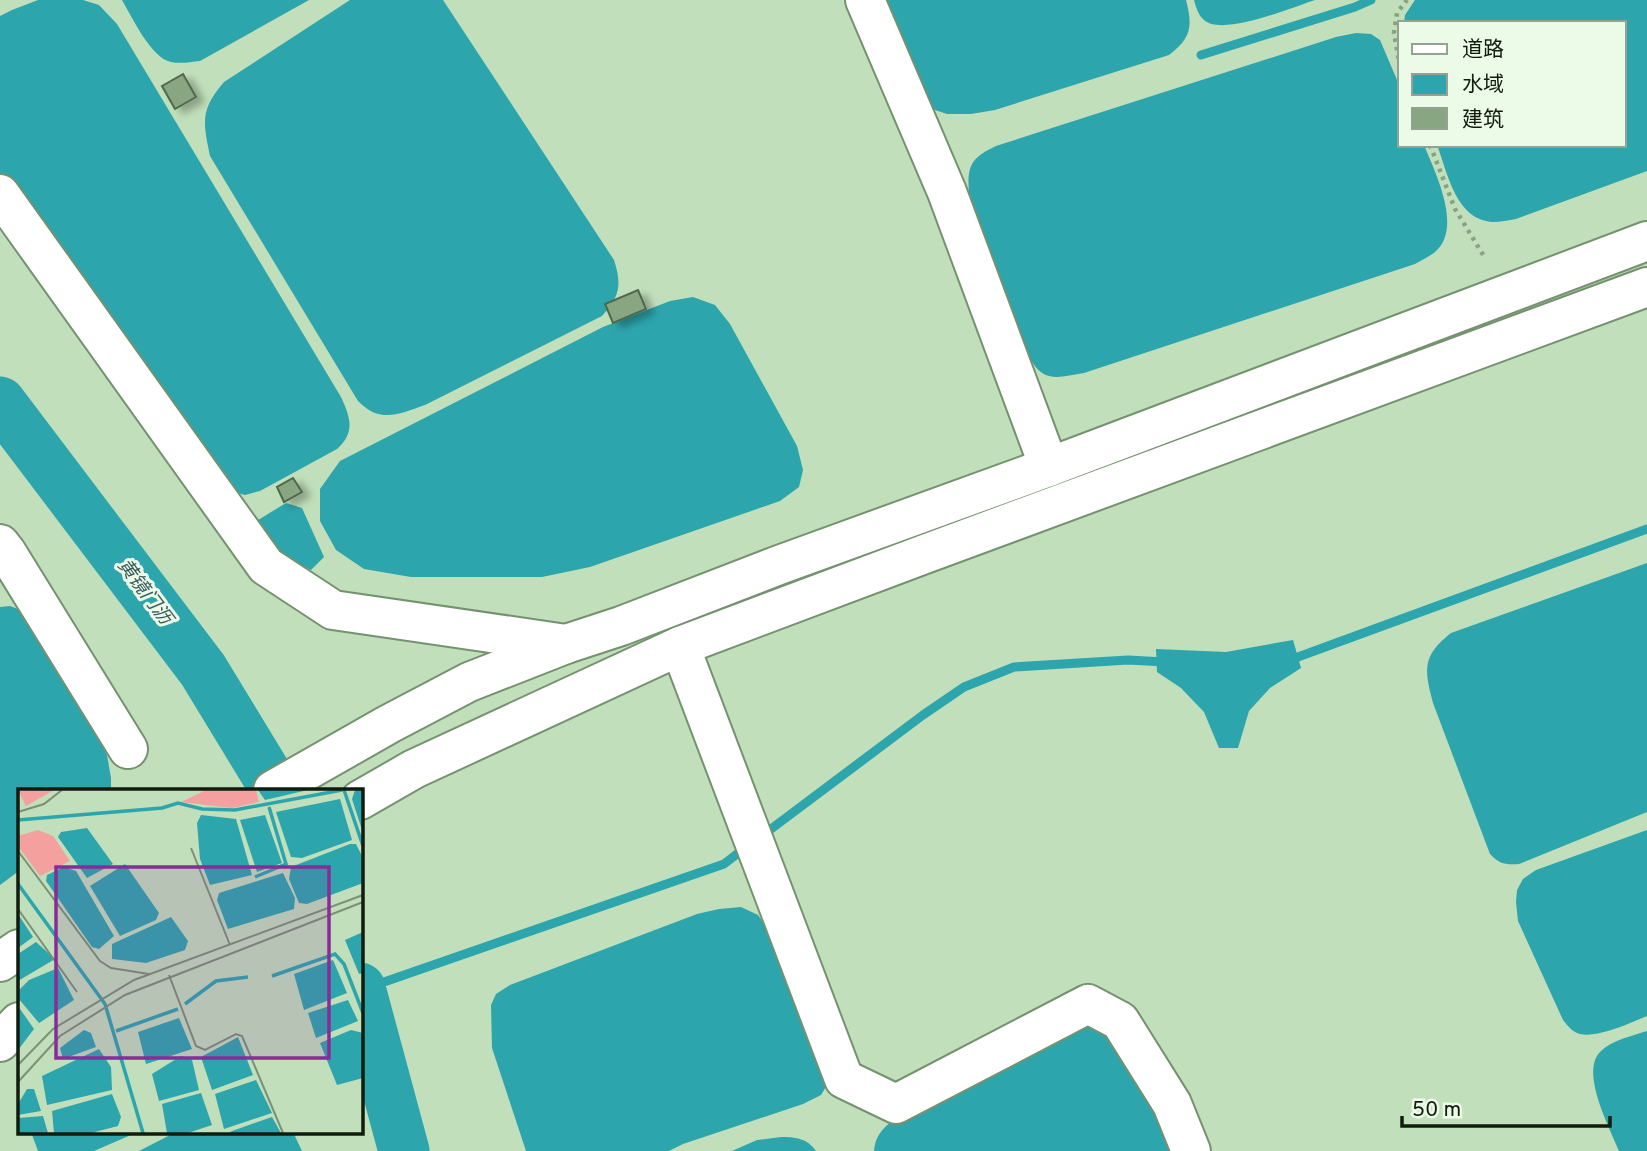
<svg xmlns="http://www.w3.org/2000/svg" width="1647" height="1151" viewBox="0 0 1647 1151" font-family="Overpass,'Noto Sans SC',sans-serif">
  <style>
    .water { fill: #2da5ac }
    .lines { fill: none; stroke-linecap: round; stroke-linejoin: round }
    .stream { stroke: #2da5ac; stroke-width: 9 }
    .river { stroke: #2da5ac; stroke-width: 51 }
    .building { fill: #89a683; stroke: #4e6949; stroke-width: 2; filter: url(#shadow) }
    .minor-casing { stroke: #759270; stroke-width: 42 }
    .major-casing { stroke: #759270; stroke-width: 42 }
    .path { stroke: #88a083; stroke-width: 4.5; stroke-dasharray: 3.5 5; stroke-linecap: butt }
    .minor { stroke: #fff; stroke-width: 38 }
    .major { stroke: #fff; stroke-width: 38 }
    .labels { text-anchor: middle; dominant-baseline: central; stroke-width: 6; stroke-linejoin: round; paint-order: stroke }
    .water-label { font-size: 19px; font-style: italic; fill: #385a5c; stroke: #ebfbe8 }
    .inset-river { fill: none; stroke: #2da5ac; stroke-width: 3.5 }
    .inset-road { fill: none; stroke: #7a9176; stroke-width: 2 }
    .view { fill: #872c98; fill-opacity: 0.15; stroke: #872c98; stroke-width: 3.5 }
    .inset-edge { fill: none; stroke: #111c0f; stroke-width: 3.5 }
  </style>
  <defs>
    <filter id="shadow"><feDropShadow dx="8" dy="4.5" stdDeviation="3.5" flood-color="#0004"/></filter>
  </defs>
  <rect width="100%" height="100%" fill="#c0dfba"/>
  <g class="water">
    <path d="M38,0h45l16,5 18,19 224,373c10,22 14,35 -4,52l-77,42 -15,4 -15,-4 -230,-316v-159l12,-6z"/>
    <path d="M122,0h187l-109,61c-10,1 -19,3 -29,1 -20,-4 -39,-45 -49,-62z"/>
    <path d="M350,0h93l171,260c8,25 6,36 -12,56l-177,89c-26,9 -45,19 -67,-4l-148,-245c-7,-34 -10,-46 14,-74z"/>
    <path d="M885,0h301c7,27 5,38 -17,55l-174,55 -24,4h-24l-18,-6z"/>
    <path d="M1194,0h121c-22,7 -93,37 -111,20 -6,-5 -8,-13 -10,-20z"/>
    <path d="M1415,0h232v171l-131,48c-7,1 -16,3 -23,3 -37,-2 -45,-48 -56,-77h187v-122h-220l1,-8z"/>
    <path d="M1356,33l15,1 9,6 20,47v58h24c11,27 37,79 14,104 -5,6 -16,11 -23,15l-331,109c-24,4 -41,11 -54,-15l-61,-164c-2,-27 1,-36 27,-48l340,-109z"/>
    <polygon points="693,297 715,305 730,324 797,446 803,470 799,487 780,501 590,567 542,577 411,577 364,569 336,550 320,521 320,489 340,461 603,327 670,301"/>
    <polygon points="286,503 302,508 324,557 311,570 280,555 253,523"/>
    <path d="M1647,563v249l-128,52c-13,1 -20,0 -29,-10l-57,-151c-9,-34 -11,-47 18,-70z"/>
    <polygon points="10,606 26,612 42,625 107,755 111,778 111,790 19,790 19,871 0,885 0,607"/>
    <polygon points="1293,640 1301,668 1270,688 1249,711 1238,748 1219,748 1204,712 1181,688 1157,672 1156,649 1226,652"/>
    <path d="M1647,830v186c-17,7 -49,22 -67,18 -8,-2 -12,-8 -17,-14l-45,-99 -2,-19 1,-12 6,-11 13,-9z"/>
    <polygon points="741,907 758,915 772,935 830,1080 821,1095 803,1104 683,1144 669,1151 526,1151 492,1048 491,1005 496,994 510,985 697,914 719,909"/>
    <path d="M1096,1025l36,32 37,94h-295c1,-14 7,-21 18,-30l180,-94z"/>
    <path d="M1647,1031v120h-28c-9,-23 -40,-80 -18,-100 11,-11 31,-15 46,-20z"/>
    <polygon points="31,1132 138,1132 94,1151 38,1151"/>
    <polygon points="176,1132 293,1132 302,1151 139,1151"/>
    <path d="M781,1137c14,0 26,1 35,14h-84l25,-11z"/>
  </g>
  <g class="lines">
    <g class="stream">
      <polyline points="1201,55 1355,7 1371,0"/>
      <polyline points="1287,661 1647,529"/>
      <polyline points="763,835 923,715 964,687 1014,667 1128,660 1165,662"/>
      <polyline points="361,990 724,864 746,847"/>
    </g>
    <g class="river">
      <polyline points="0,402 203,670 276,790"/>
      <polyline points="360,988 404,1151"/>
    </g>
  </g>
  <g class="building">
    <polygon points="183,74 196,97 175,109 162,86"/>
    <polygon points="638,290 646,309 613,323 605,304"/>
    <polygon points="293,478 302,492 284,502 277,487"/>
  </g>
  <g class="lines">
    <g class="minor-casing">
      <g id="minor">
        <polyline points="865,0 947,192 1049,467"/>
        <polyline points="0,194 266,566 333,610 566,644"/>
        <polyline points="0,544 7,553 128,749"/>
        <polyline points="680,646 844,1079 896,1104 1088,1004 1120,1021 1172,1104 1191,1151"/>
      </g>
    </g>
    <g class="major-casing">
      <g id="major">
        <polyline points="273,790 389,724 469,682 566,644 621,626 779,565 1049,467 1647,241"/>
        <polyline points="360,800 414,769 680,646 922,555 1647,287"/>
        <polyline points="0,962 19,949"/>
        <polyline points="0,1042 19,1022"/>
      </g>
    </g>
    <g class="path">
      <polyline points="1400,67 1394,33 1397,13 1407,0"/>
      <polyline points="1430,145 1455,209 1485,258"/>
    </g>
    <use href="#minor" class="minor"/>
    <use href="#major" class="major"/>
  </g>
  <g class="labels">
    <g class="water-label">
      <text transform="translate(144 592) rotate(53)">黄镜门沥</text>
    </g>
  </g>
  <g transform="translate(18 789)">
    <rect width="345" height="345" fill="#c0dfba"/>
    <path d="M0,1h36l-28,16zM188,1h50l3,12 -27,6 -51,-6zM20,41l15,6 17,25 -30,15 -22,-30v-10z" fill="#f3a09f"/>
    <path d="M240,1h50l-43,10zM337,1h8v43l-11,-34zM322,10l12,41 -50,18 -11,-1 -15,-45zM183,26l35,4 16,56 -42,10 -10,-26 -3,-36zM247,26l17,48 -25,9 -17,-52zM69,39l26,36 -26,14 -29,-41 3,-5zM332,55h6l7,14v25l-56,21 -8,-1 -10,-24 2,-12zM107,75l34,49 -3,7 -36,16 -30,-50zM46,78l12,4 38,65 -15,13 -7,-2 -46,-66 1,-6zM265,84l12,25 -1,11 -66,20 -11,-29 2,-7zM0,125l15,23 -15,11zM153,128l17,24 -3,9 -39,13 -34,-4v-15zM345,143v41l-4,1 -14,-34zM18,153l19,17 -37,22v-27zM315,171l14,33 -43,17 -10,-36zM40,179l16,32 -35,23 -21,-25v-7l11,-11zM330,211l10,21 -42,17 -8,-25zM0,217l16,23 -16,21zM161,229l13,31 -46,15 -8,-32zM66,241l7,3 5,14 -33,12 -3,-11zM333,241l12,3v45l-26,7 -17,-42zM220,248l15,38 -41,15 -11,-33zM81,260l12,18 1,23 -65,15 -5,-29zM163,267l11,4 7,30 -40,11 -7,-27zM238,291l16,33 -48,16 -9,-35zM9,300h7l7,22 -23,4v-11zM183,304l11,32 -24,8h-21l-5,-29zM94,305l9,23 -3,9 -27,7h-37l-2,-22zM25,327l5,17h-30v-15zM254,328l9,16h-52l3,-2z" fill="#2da5ac"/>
    <path class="inset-river" d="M326,1l19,56M0,31l144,-12 16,-5 24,6 33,1 107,-20M237,88l31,-13 -17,-57M0,95l87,120 38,129M254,187l63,-22 9,10 19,49M167,215l31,-23 32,-4M98,242l62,-22"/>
    <path class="inset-road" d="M0,23l26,-8 18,-14M173,59l39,97M0,62l82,110 11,7 38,6M0,120l59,83M151,186l27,71 9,4 31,-16 6,2 41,97M0,276l35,-36 81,-49 229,-85M0,293l42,-46 65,-41 238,-93"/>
    <path class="view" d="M38,78h273v191h-273z"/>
    <rect width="345" height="345" class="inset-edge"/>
  </g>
  <rect x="1398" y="21" width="228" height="126" fill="#ebfbe8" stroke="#94a291" stroke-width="2"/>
  <rect x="1412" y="44" width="35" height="10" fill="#ffffff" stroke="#94a291" stroke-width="2"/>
  <text x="1462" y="56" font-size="21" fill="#111c0f">道路</text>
  <rect x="1412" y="74" width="35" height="21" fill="#2da5ac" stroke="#94a291" stroke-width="2"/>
  <text x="1462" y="91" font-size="21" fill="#111c0f">水域</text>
  <rect x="1412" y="108" width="35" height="21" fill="#89a683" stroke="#94a291" stroke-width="2"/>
  <text x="1462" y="126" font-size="21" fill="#111c0f">建筑</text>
  <path d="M1402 1116v10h208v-10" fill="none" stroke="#111c0f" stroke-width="3.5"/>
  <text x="1412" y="1116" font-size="21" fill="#111c0f" stroke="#ebfbe8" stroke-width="5" paint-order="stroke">50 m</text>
</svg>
